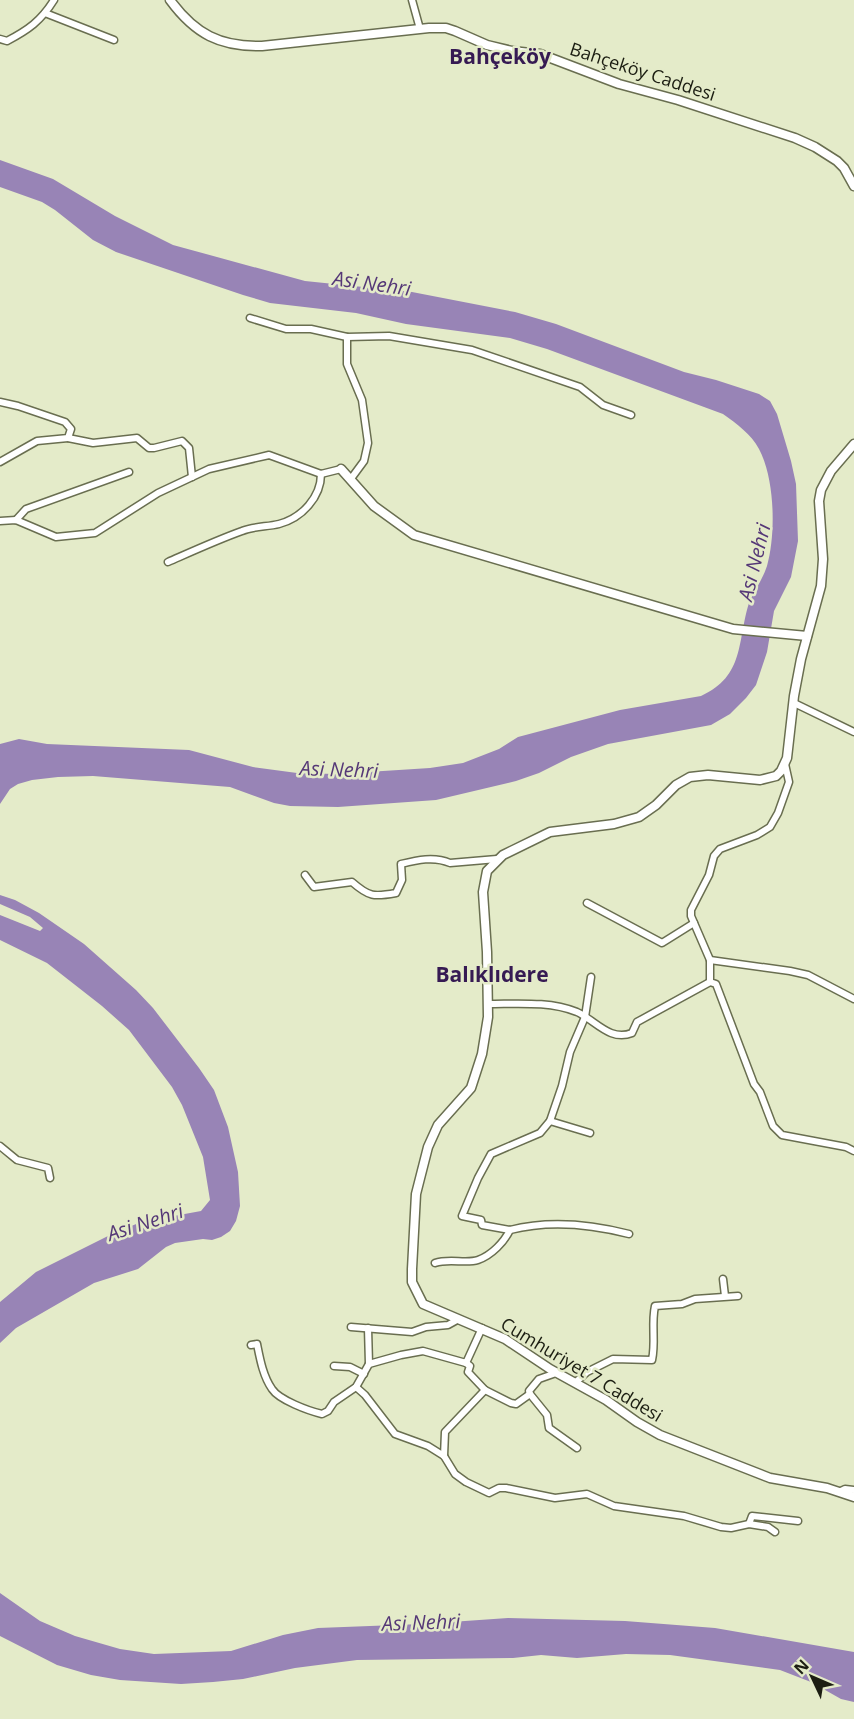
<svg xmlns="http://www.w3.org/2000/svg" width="854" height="1719" viewBox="0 0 854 1719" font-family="'Open Sans',sans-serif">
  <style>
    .water { fill: #9884b6 }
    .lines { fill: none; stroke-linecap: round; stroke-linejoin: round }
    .street-casing { stroke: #696e50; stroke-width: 9 }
    .secondary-casing { stroke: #696e50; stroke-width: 11 }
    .street { stroke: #fff; stroke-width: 6 }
    .secondary { stroke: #fff; stroke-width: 8 }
    .labels { text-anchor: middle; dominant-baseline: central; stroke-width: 5; stroke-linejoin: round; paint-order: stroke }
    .street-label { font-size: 18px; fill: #1c1e12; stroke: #e4ebc9 }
    .water-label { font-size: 20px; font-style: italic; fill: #553877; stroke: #e4ebc9 }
    .quarter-label { font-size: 21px; font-weight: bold; fill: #361a53; stroke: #e4ebc9 }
  </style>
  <rect width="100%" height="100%" fill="#e4ebc9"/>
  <g class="water">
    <path d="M0,160l53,19 62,37 58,29 132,36 107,11 103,20 41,12 128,48 32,8 43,14 11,7 7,13 14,47 5,23 2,57 -7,36 -17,34 -7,41 -11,33 -10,13 -16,16 -19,11 -103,19 -37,13 -32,16 -23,8 -80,19 -98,7 -48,-1 -16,-3 -44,-16 -137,-11 -35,1 -26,3 -14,4 -8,5 -10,15v-60l19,-5 28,5 142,6 64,17 44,6 39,1 94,-6 33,-5 36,-14 19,-12 102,-27 81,-14c44,-20 36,-55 48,-93 5,-12 14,-24 18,-37 9,-32 8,-87 -8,-117 -8,-15 -22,-25 -36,-35l-176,-65 -37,-11 -104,-14 -50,-11 -86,-10 -27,-8 -127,-43 -23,-12 -38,-30 -13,-8 -42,-15z"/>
    <polygon points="0,895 15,900 39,913 84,944 136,990 153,1008 199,1068 214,1090 228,1127 238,1172 240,1206 236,1221 230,1231 221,1237 212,1240 203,1239 175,1243 166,1247 138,1269 94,1283 16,1328 0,1343 0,1302 36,1272 112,1234 141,1222 201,1211 210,1200 203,1157 182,1105 172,1087 129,1030 102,1006 47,963 0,940 0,915 40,931 43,928 30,917 0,904"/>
    <polygon points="0,1593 40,1621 75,1636 120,1649 154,1654 231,1651 283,1635 318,1628 422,1624 508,1618 625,1621 715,1628 854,1652 854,1702 841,1699 811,1682 780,1670 670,1655 626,1654 577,1658 541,1655 513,1658 357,1660 295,1668 243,1679 213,1682 181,1684 120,1680 91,1675 57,1665 0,1636"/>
  </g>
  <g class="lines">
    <g class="street-casing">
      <g id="street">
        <polyline points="412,0 420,29"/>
        <polyline points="45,13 114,40"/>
        <path d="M0,39l7,2c21,-11 34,-20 47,-41"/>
        <polyline points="250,318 286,329 311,329 347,337 389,336 472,350 580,387 603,405 631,415"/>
        <polyline points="347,337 347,364 362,400 368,443 364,461 350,480"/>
        <polyline points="0,402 18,406 65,422 71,429 68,438 37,441 0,462"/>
        <polyline points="68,438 93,443 137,438 149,448 154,448 182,441 189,448 192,477"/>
        <polyline points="16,520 26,509 129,472"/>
        <polyline points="0,521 16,520 56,537 95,533 158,493 209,469 269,455 321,474 341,469"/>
        <path d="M168,562c25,-11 49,-22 74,-31 12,-5 25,-4 37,-7 23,-6 42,-27 42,-50"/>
        <polyline points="794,703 854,732"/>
        <polyline points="785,764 789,782 778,813 770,827 757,835 720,849 714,856 709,875 691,910 691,916 710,960 710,982 716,984 754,1084 760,1092 773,1126 782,1135 846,1147 854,1151"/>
        <path d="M305,875l9,12 38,-5c17,15 22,15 44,11l6,-13 -1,-16c16,-4 33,-8 49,-1l47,-4"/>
        <polyline points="587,903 662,943 694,923"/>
        <polyline points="710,960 790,971 808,975 854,999"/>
        <path d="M488,1004c30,0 61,-3 89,8 18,8 33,30 55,21l5,-11 73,-40"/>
        <polyline points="550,1121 590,1133"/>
        <polyline points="0,1146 17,1160 48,1168 50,1178"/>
        <polyline points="510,1230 482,1225 481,1220 462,1216 478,1178 491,1154 540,1133 550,1121 562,1086 570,1052 585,1017 591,977"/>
        <path d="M435,1263c14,-5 31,1 43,-3 14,-5 26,-18 32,-30 39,-10 80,-6 119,4"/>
        <polyline points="723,1279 725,1296"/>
        <polyline points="351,1327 412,1332 426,1327 448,1325 457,1320"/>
        <polyline points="368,1328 369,1364"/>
        <path d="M251,1345l6,-1c3,15 6,32 15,45 7,11 37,22 50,25l6,-3 6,-9 22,-15 13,-23 32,-9 22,-4 43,12 16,-35"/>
        <polyline points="466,1363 470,1366 468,1372 485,1390 511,1403 516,1404 530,1394"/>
        <polyline points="334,1366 350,1367 364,1374"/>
        <polyline points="556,1373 539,1379 529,1391 530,1394 547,1415 549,1428 577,1448"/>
        <path d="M576,1382l11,-10 26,-13 39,1c4,-18 -1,-36 3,-54l27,-2 13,-5 43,-3"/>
        <polyline points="356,1387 365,1395 395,1434 428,1446 444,1456 455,1474 466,1482 489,1493 499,1488 506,1488 555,1498 587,1494 614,1506 684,1516 721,1527 731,1528 749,1524 768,1527 775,1532"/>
        <polyline points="444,1456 445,1432 485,1390"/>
        <polyline points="841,1491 845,1489 854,1490"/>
        <polyline points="749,1524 752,1516 798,1521"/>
      </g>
    </g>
    <g class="secondary-casing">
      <g id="secondary">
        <path d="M170,0c25,34 50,47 92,46l167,-18h17l9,3 32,14 25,6 28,3 79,30 59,16 117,38 20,9 22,14 7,7 10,18"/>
        <polyline points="854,444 831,471 821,490 819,501 823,559 821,586 801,659 794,696 787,758 781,771 776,776 760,780 708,775 690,777 676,785 656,805 639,817 614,824 550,832 503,855 487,871 483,892 487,952 488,1017 482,1054 471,1088 438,1125 428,1147 416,1194 412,1269 412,1282 423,1304 505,1339 550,1369 606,1400 637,1422 660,1435 770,1478 827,1488 854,1497"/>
        <polyline points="341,469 374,506 414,535 733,629 807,636"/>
      </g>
    </g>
    <use href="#street" class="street"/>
    <use href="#secondary" class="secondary"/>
  </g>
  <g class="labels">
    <g class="street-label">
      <text transform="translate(643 71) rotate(18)">Bahçeköy Caddesi</text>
      <text transform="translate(582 1369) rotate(31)">Cumhuriyet 7 Caddesi</text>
    </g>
    <g class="water-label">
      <text transform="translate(372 283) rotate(8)">Asi Nehri</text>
      <text transform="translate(754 562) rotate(-76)">Asi Nehri</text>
      <text transform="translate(339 769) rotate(2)">Asi Nehri</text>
      <text transform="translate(145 1222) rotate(-18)">Asi Nehri</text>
      <text transform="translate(421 1622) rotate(-2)">Asi Nehri</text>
    </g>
    <g class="quarter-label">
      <text x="500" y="56">Bahçeköy</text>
      <text x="492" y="974">Balıklıdere</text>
    </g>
  </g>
  <g transform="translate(812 1677) rotate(314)" stroke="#e4ebc9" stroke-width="4.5" paint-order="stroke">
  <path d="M0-4.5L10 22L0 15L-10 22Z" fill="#1c1e12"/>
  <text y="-9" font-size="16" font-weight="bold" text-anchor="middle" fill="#1c1e12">N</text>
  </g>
</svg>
